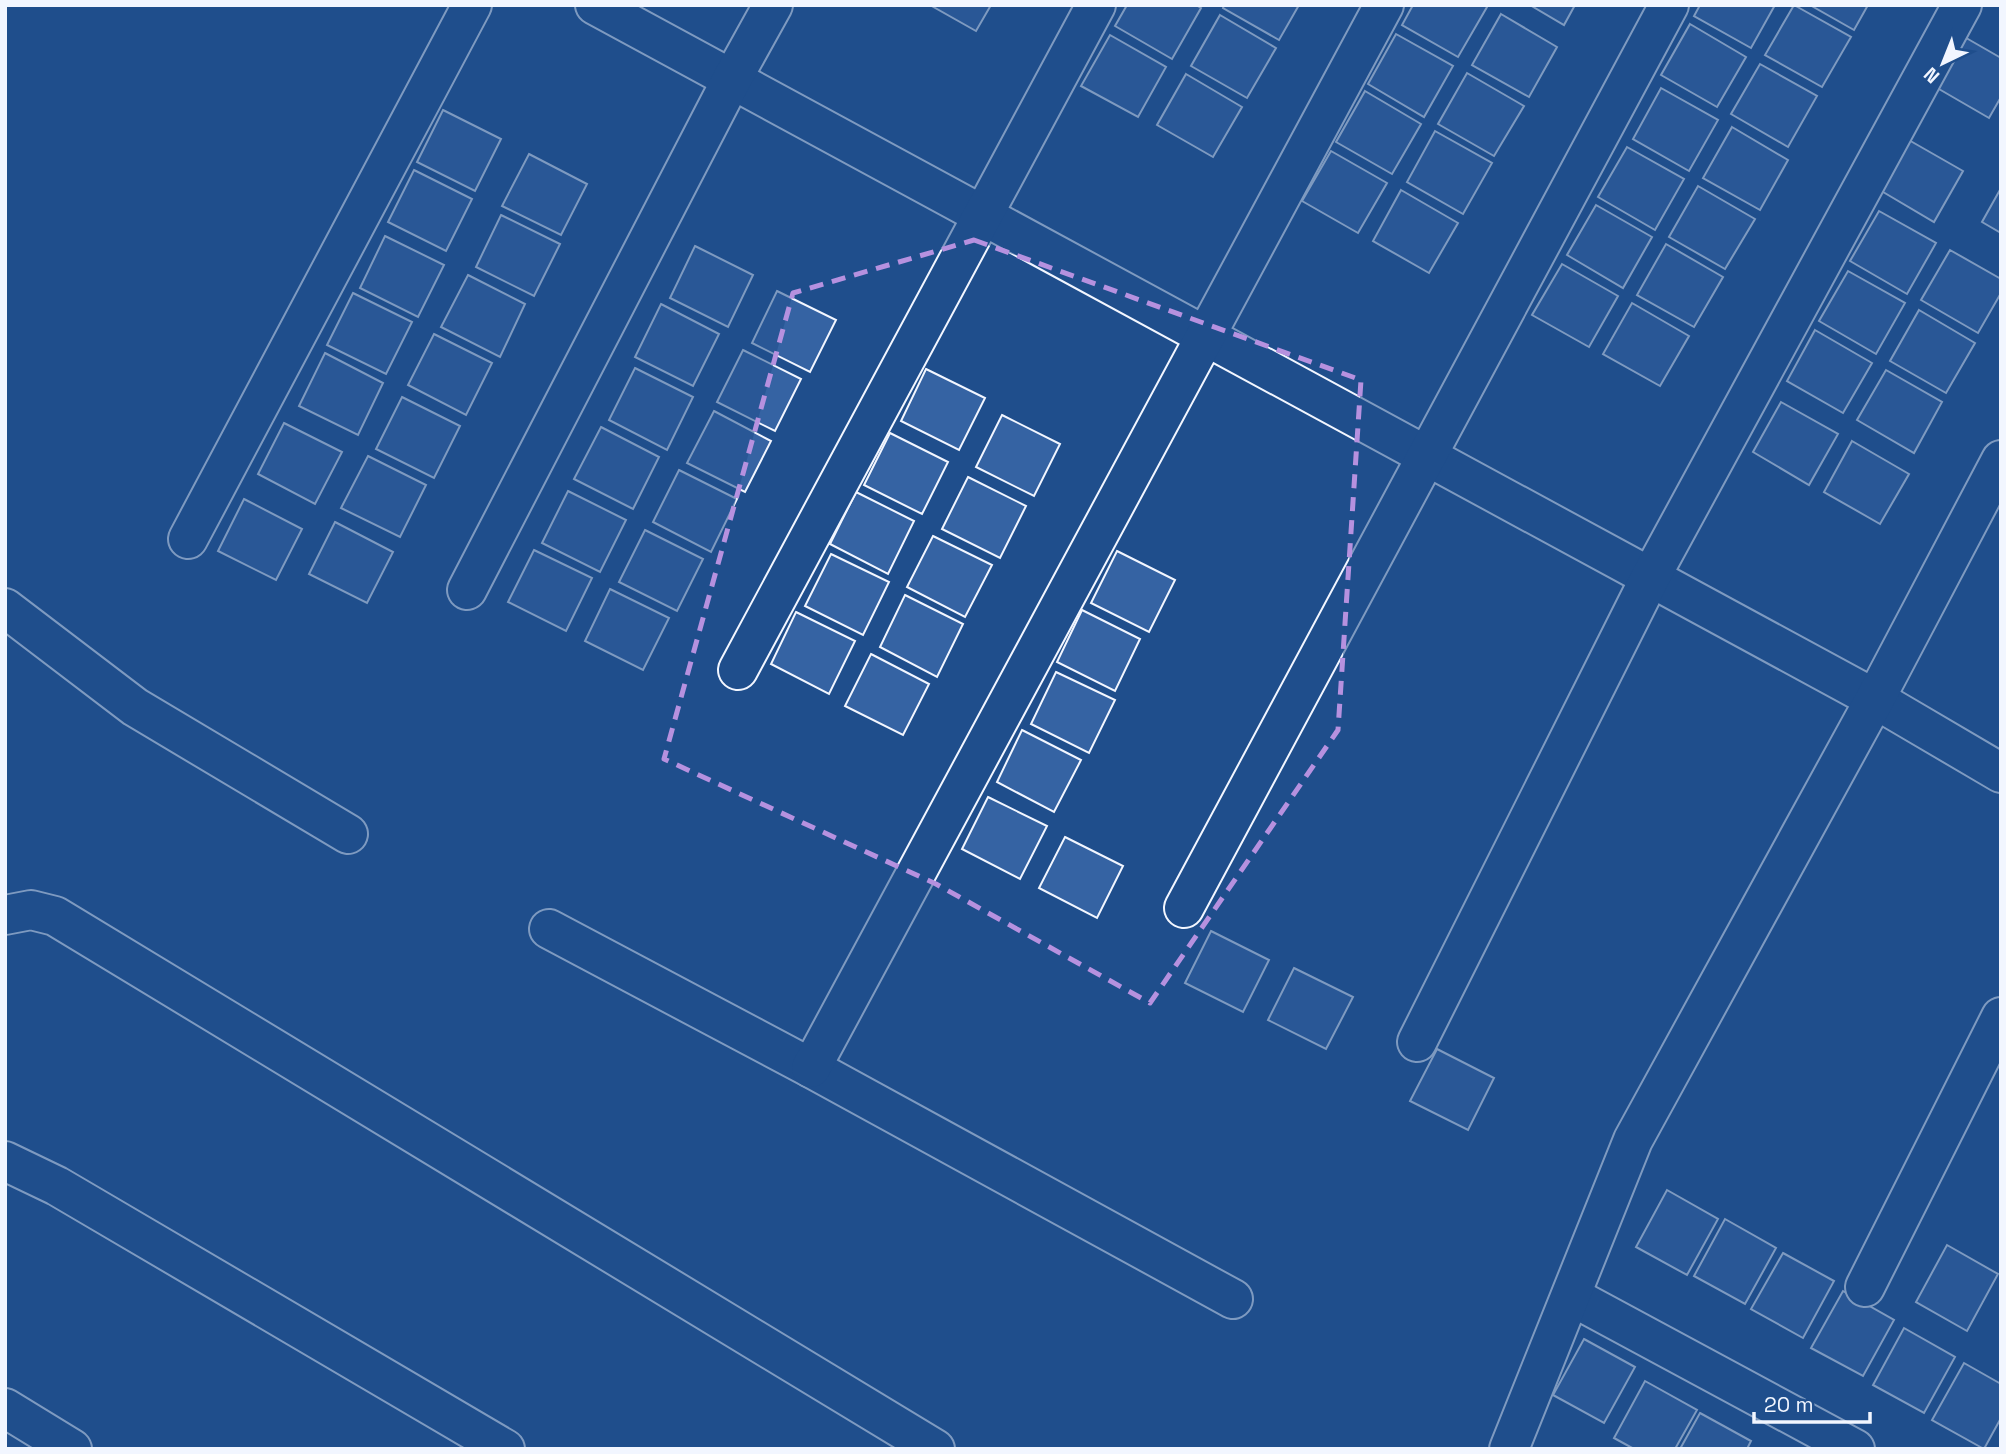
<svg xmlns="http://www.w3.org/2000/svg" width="2006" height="1454" viewBox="0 0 2006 1454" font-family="'Space Grotesk',sans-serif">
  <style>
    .building { fill: #3563a3; stroke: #f2f6ff; stroke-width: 2 }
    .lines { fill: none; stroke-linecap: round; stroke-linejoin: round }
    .minor-casing { stroke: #f2f6ff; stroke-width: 42 }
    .minor { stroke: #1f4e8c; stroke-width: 38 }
    .marked { fill: none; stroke: #b691df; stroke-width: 5; stroke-dasharray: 14 9; stroke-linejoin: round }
  </style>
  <rect width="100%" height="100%" fill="#1f4e8c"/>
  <g class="building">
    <polygon points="930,5 991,5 976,31"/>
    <polygon points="1127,5 1196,5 1201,8 1172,59 1115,26"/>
    <polygon points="1224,5 1299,5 1279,40 1223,8"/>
    <polygon points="1413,5 1484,5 1487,7 1458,57 1402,25"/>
    <polygon points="1530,5 1575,5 1564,25"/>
    <polygon points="1700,5 1775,5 1751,48 1694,16"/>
    <polygon points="1794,5 1851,37 1822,87 1765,55"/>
    <polygon points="1810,5 1868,5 1854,30"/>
    <polygon points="1501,14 1557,47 1529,97 1472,65"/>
    <polygon points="1220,15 1276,48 1247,98 1191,66"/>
    <polygon points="1690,24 1746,57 1717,107 1661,75"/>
    <polygon points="1396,34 1453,66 1424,117 1368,84"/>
    <polygon points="1110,35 1166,67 1138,117 1081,86"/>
    <polygon points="1961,35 2001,58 2001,97 1989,118 1932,85"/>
    <polygon points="1760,64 1817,96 1788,147 1731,114"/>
    <polygon points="1467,73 1524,106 1494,156 1438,124"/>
    <polygon points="1186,74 1242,107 1213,157 1157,125"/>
    <polygon points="1661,88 1718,120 1689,171 1633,139"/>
    <polygon points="1365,91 1421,124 1392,174 1336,142"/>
    <polygon points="443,110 501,139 475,191 417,162"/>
    <polygon points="1732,127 1788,160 1760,210 1703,178"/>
    <polygon points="1435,131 1492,163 1463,214 1407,182"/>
    <polygon points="1907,139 1963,171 1934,222 1878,189"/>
    <polygon points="1627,147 1684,179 1655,230 1598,197"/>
    <polygon points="1331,151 1387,183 1358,233 1302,201"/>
    <polygon points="529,154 587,184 561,235 502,206"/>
    <polygon points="414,170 472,199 446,251 388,222"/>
    <polygon points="1698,186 1755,219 1725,269 1669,237"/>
    <polygon points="2001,188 2001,233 1982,222"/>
    <polygon points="1401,190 1458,223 1429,273 1373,241"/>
    <polygon points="1596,205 1652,237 1623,288 1567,255"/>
    <polygon points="1879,211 1936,243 1907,294 1850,261"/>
    <polygon points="501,215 560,244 534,296 476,267"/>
    <polygon points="385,236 444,265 418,317 360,288"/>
    <polygon points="1666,244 1723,277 1694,327 1637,295"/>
    <polygon points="695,246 753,275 728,327 670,298"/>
    <polygon points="1950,250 2001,279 2001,293 1978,333 1921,300"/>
    <polygon points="1562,264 1618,296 1589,347 1532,315"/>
    <polygon points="1848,271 1905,303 1876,354 1819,321"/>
    <polygon points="468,275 525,304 500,357 441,327"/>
    <polygon points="777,291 836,320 810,372 752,343"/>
    <polygon points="353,293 412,322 386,374 327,345"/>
    <polygon points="1632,303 1689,336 1660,386 1603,354"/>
    <polygon points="661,304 719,334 693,386 635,357"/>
    <polygon points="1919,310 1975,343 1946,393 1890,361"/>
    <polygon points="1815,330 1872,363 1843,413 1787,381"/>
    <polygon points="434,334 492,363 466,415 408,385"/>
    <polygon points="743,350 801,379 775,431 717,402"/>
    <polygon points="325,353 383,383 358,435 299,406"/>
    <polygon points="635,368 693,397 667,450 609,420"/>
    <polygon points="926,369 985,398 959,450 901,421"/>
    <polygon points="1886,370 1942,402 1914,453 1857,420"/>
    <polygon points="402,397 460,426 434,478 376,449"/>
    <polygon points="1781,402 1838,434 1809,485 1753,452"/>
    <polygon points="714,411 771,441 745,492 687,463"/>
    <polygon points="1002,415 1060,444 1034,496 976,467"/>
    <polygon points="284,423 342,452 315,504 258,474"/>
    <polygon points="601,427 659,457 633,509 574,479"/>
    <polygon points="890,433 948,462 922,514 864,485"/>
    <polygon points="1852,441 1909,474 1880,524 1824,492"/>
    <polygon points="368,456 426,485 400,537 341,508"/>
    <polygon points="679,470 737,499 711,552 653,522"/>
    <polygon points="968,477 1026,506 1000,558 942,529"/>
    <polygon points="568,491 626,520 600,572 542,543"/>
    <polygon points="856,492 914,521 888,574 830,544"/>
    <polygon points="244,499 302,529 276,580 218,551"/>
    <polygon points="335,522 393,552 367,603 309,574"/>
    <polygon points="645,530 703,559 677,611 619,582"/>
    <polygon points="933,536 992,565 965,617 907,587"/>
    <polygon points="534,550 592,578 566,631 508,602"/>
    <polygon points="1117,551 1175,580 1149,632 1091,603"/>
    <polygon points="831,554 889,582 863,635 805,606"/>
    <polygon points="610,589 669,618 643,670 585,641"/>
    <polygon points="905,595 963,624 937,677 880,647"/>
    <polygon points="1082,610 1140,639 1115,691 1057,662"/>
    <polygon points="796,612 855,641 829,694 771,664"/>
    <polygon points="871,654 929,684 903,735 845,706"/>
    <polygon points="1056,672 1115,700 1089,753 1031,724"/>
    <polygon points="1022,730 1081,760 1054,812 997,782"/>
    <polygon points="988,797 1047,826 1020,879 962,849"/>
    <polygon points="1065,837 1123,866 1097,918 1039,888"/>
    <polygon points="1211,931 1269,960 1243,1012 1185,983"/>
    <polygon points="1294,968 1353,997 1326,1049 1268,1020"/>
    <polygon points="1437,1049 1494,1078 1468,1130 1410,1101"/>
    <polygon points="1667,1190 1718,1219 1687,1275 1636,1247"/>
    <polygon points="1725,1219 1776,1248 1745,1304 1694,1276"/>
    <polygon points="1947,1245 1998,1274 1967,1331 1916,1302"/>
    <polygon points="1783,1253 1834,1281 1803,1338 1751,1309"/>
    <polygon points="1843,1291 1894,1320 1863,1376 1811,1348"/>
    <polygon points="1904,1328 1955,1357 1924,1413 1873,1385"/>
    <polygon points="1584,1339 1635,1367 1604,1423 1553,1395"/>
    <polygon points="1964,1363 2001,1384 2001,1418 1984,1449 1932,1420"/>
    <polygon points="1645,1381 1697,1410 1675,1449 1634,1449 1614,1438"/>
    <polygon points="1700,1413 1751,1441 1747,1449 1680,1449"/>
  </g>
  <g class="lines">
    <g class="minor-casing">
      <g id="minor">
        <polyline points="595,5 1875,699 2001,773"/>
        <polyline points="188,539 472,5"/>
        <polyline points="467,590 732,79 773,5"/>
        <polyline points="5,608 135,707 348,834"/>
        <polyline points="738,670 1096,5"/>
        <polyline points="1184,908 1669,5"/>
        <polyline points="5,915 31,910 55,916 935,1449"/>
        <polyline points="549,929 811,1068 1233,1299"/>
        <polyline points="1417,1042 1650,578 1962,5"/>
        <polyline points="811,1068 1384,5"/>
        <polyline points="5,1161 57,1186 505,1449"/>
        <polyline points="1865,1287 2001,1017"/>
        <polyline points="1571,1296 1855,1449"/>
        <polyline points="5,1408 72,1449"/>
        <polyline points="1509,1449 1633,1140 1875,699 2001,460"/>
      </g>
    </g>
    <use href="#minor" class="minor"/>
  </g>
  <path d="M0 0H2006V1454H0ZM974,240l387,140 -23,350 -188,273 -214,-119 -272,-125 129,-466z" fill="#1f4e8c" fill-opacity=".55" fill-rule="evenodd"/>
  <path class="marked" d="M974,240l387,140 -23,350 -188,273 -214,-119 -272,-125 129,-466z"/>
  <rect width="2006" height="1454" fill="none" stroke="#f2f6ff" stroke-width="14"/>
  <g transform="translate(1943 63) rotate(223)" stroke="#1f4e8c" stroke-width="5" paint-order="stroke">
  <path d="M0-5L12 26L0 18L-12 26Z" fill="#f2f6ff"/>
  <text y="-10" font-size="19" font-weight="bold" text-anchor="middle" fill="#f2f6ff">N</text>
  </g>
  <path d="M1754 1412v10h116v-10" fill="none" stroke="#f2f6ff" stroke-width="3.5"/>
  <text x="1764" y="1412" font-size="21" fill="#f2f6ff" stroke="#1f4e8c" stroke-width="5" paint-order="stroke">20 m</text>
</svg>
